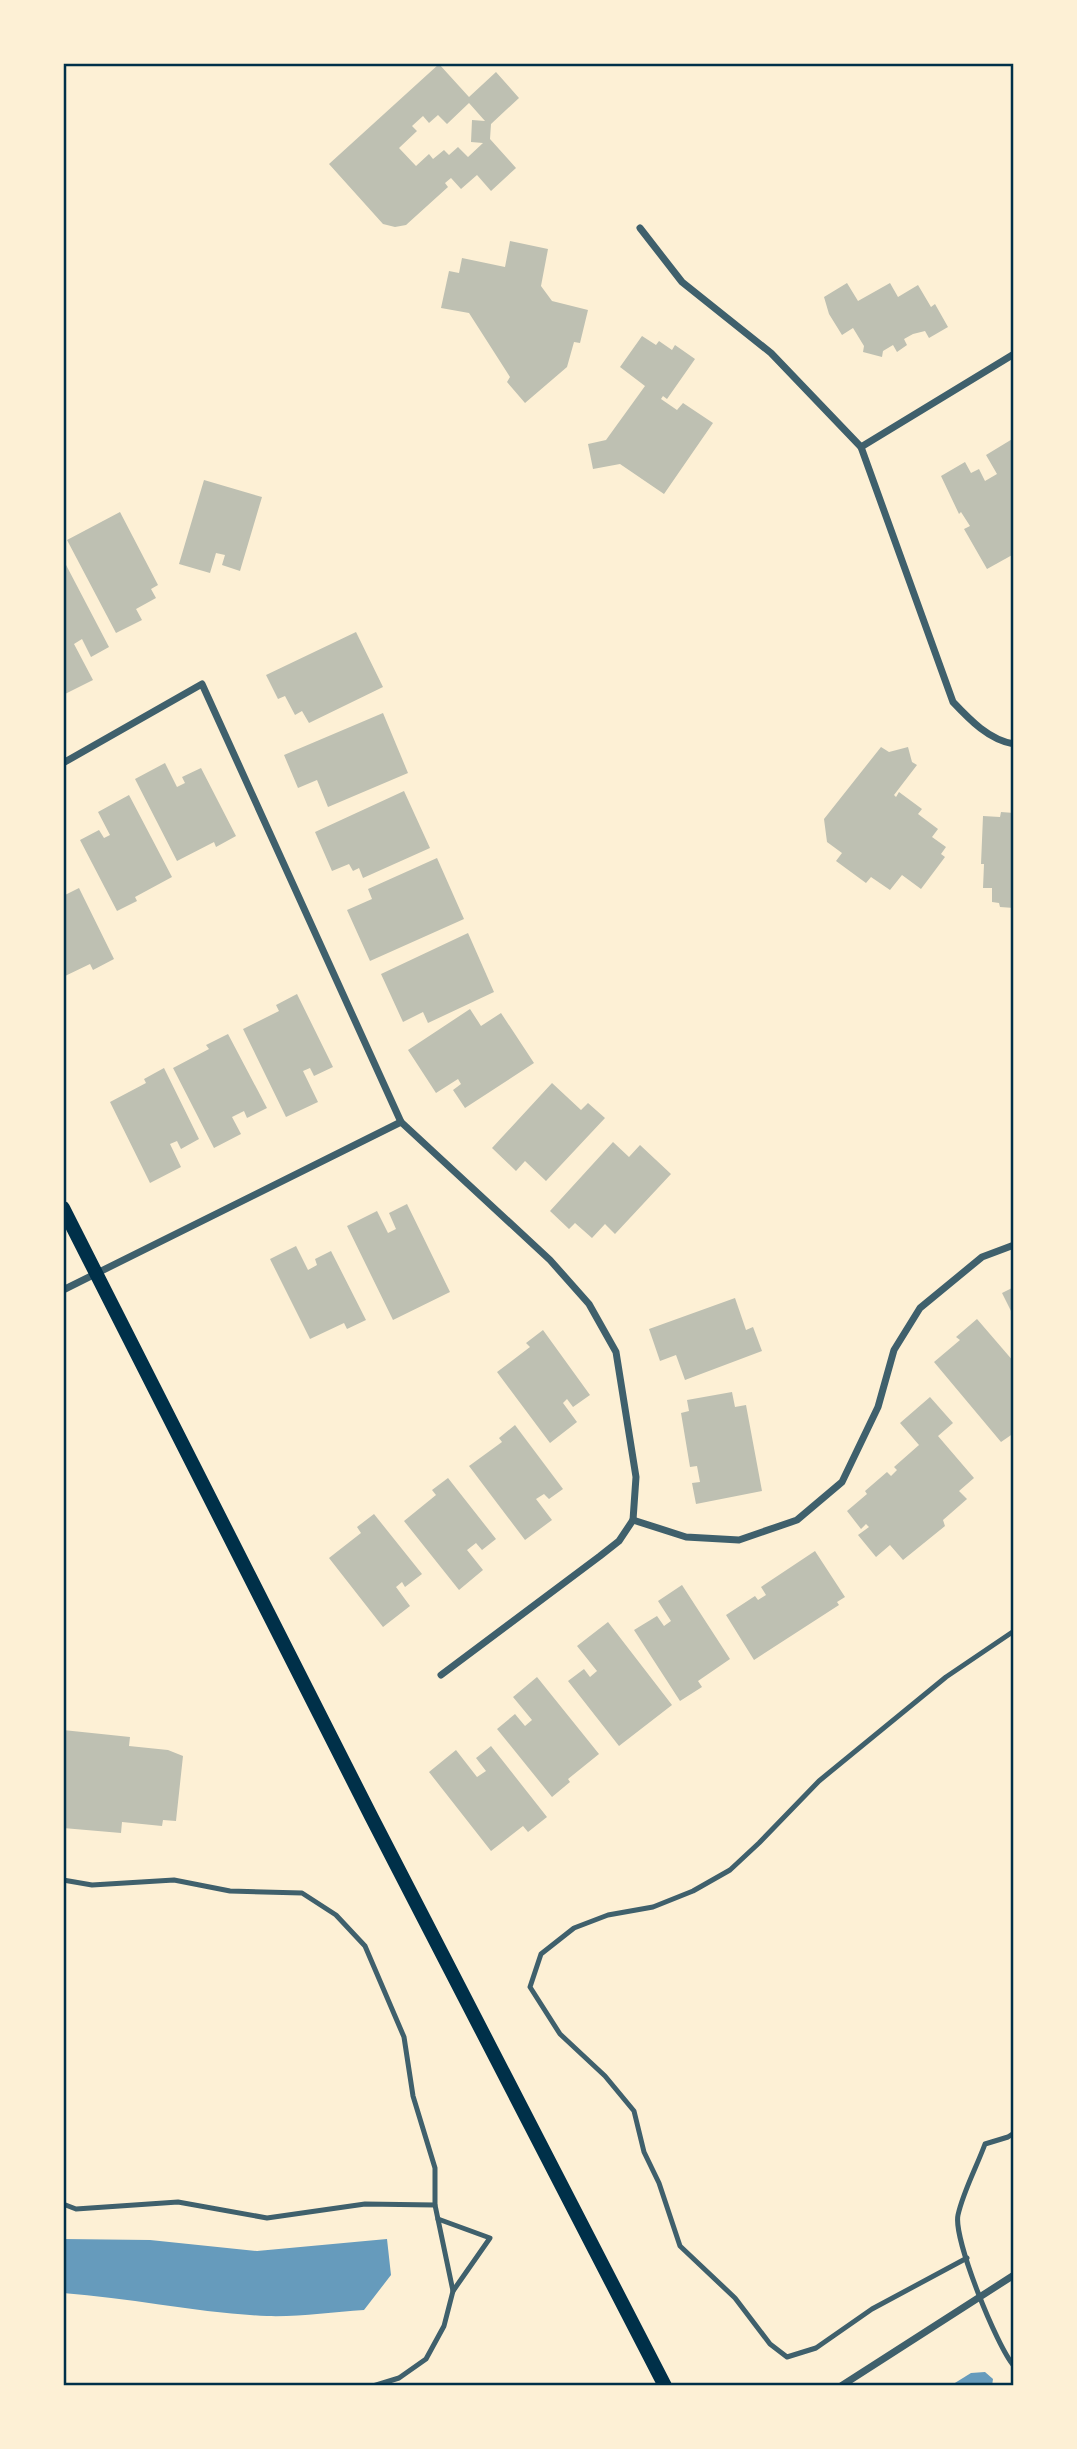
<svg xmlns="http://www.w3.org/2000/svg" width="1077" height="2449" viewBox="0 0 1077 2449" font-family="'Noto Sans',sans-serif">
  <style>
    .water { fill: #669bbc }
    .building { fill: #bec0b2; fill-rule: evenodd }
    .lines { fill: none; stroke-linecap: round; stroke-linejoin: round }
    .service { stroke: #3f606c; stroke-width: 5 }
    .minor { stroke: #3f606c; stroke-width: 7 }
    .secondary { stroke: #003049; stroke-width: 14 }
    .neatline { fill: none; stroke: #003049; stroke-width: 2.5 }
  </style>
  <rect width="100%" height="100%" fill="#fdf0d5"/>
  <g class="water">
    <path d="M63,2239l87,1 107,11 130,-12 4,36 -27,35c-32,2 -65,7 -97,6 -69,-3 -136,-18 -204,-23z"/>
    <polygon points="985,2372 993,2379 992,2386 950,2386 971,2373"/>
  </g>
  <g class="building">
    <path d="M439,64l30,33 27,-25 23,26 -28,26 -1,15 26,29 -25,23 -14,-16 -16,14 -10,-11 -6,5 3,4 -42,38 -11,2 -12,-3 -54,-60zM469,103l16,18 -13,-1 -1,22 12,1 -15,14 -10,-10 -9,8 -5,-5 -11,9 -4,-5 -13,12 -17,-18 18,-17 -5,-5 11,-10 6,7 9,-8 9,9z"/>
    <polygon points="510,241 548,249 541,286 552,301 588,310 580,343 574,342 567,367 525,403 507,382 510,377 469,313 441,308 449,271 459,273 462,258 505,267"/>
    <polygon points="847,283 858,301 890,283 898,297 918,285 931,307 935,304 948,327 929,338 925,331 913,334 904,339 907,345 897,352 893,345 883,351 882,357 863,352 864,346 853,328 842,335 829,314 824,297"/>
    <polygon points="642,336 656,345 659,341 672,350 675,345 695,359 667,399 663,396 661,399 677,410 683,403 713,423 664,494 620,464 593,469 588,444 606,440 645,386 620,367"/>
    <polygon points="1014,438 1014,554 987,569 964,529 970,526 961,512 959,514 941,476 965,462 971,473 979,469 985,481 997,474 986,455"/>
    <polygon points="204,480 262,497 240,571 222,565 225,555 216,553 210,573 179,564"/>
    <polygon points="120,512 158,585 151,589 156,598 136,609 142,620 116,633 67,540"/>
    <polygon points="65,563 109,647 91,657 82,639 74,644 93,680 63,695 63,564"/>
    <polygon points="356,632 383,687 309,723 302,711 295,715 285,696 278,699 266,675"/>
    <polygon points="383,713 408,773 328,807 317,780 298,788 284,755"/>
    <polygon points="881,747 889,752 908,747 912,762 917,765 894,795 896,797 899,792 922,809 918,814 938,829 932,837 946,847 941,854 945,857 921,889 902,875 890,890 871,877 866,883 836,861 842,853 827,842 824,819"/>
    <polygon points="165,763 177,787 185,783 182,777 201,768 236,836 216,847 214,842 177,861 135,779"/>
    <polygon points="404,791 430,848 363,878 359,868 353,871 349,864 332,871 315,832"/>
    <polygon points="129,795 172,877 135,897 137,901 117,911 80,840 99,830 104,838 110,835 98,812"/>
    <polygon points="1001,812 1014,813 1014,908 1000,907 999,903 992,902 992,888 983,888 984,864 981,864 983,816 1000,817"/>
    <polygon points="437,858 464,919 370,961 347,910 372,899 368,889"/>
    <polygon points="79,888 114,959 93,970 90,964 63,977 63,896"/>
    <polygon points="468,933 494,992 428,1023 423,1012 403,1022 381,974"/>
    <polygon points="297,994 333,1067 314,1076 310,1068 303,1071 318,1102 286,1117 243,1029 279,1011 276,1005"/>
    <polygon points="470,1009 481,1026 501,1013 534,1063 465,1108 453,1090 461,1084 458,1079 436,1093 408,1050"/>
    <polygon points="228,1034 267,1108 247,1118 244,1111 232,1117 241,1134 214,1148 173,1068 209,1049 206,1045"/>
    <polygon points="164,1068 199,1139 181,1149 177,1141 170,1144 181,1167 150,1183 110,1102 146,1083 144,1079"/>
    <polygon points="552,1083 581,1110 588,1103 605,1118 546,1181 525,1161 516,1171 492,1148"/>
    <polygon points="613,1142 629,1157 640,1145 671,1174 615,1234 605,1224 592,1238 575,1223 569,1229 550,1211"/>
    <polygon points="407,1204 450,1292 393,1320 347,1226 377,1211 388,1233 396,1229 389,1213"/>
    <polygon points="296,1246 308,1270 317,1265 315,1259 331,1251 366,1320 347,1329 344,1323 310,1339 270,1259"/>
    <polygon points="1014,1287 1014,1317 1002,1293"/>
    <polygon points="735,1298 746,1330 753,1327 762,1351 685,1380 676,1355 660,1361 649,1329"/>
    <polygon points="977,1319 1014,1362 1014,1433 1001,1442 934,1362 960,1340 956,1337"/>
    <polygon points="543,1330 590,1395 573,1407 567,1399 563,1403 577,1422 550,1443 497,1372 530,1347 526,1343"/>
    <polygon points="732,1392 735,1407 746,1405 762,1491 696,1504 692,1483 700,1482 697,1466 690,1467 681,1413 689,1411 687,1400"/>
    <polygon points="930,1397 953,1423 938,1436 974,1478 959,1491 967,1499 943,1520 945,1526 903,1560 890,1545 876,1557 858,1535 869,1527 866,1524 861,1529 847,1511 867,1494 865,1491 887,1472 891,1476 897,1470 894,1467 919,1445 900,1423"/>
    <polygon points="515,1425 563,1489 549,1499 544,1494 536,1499 552,1520 525,1540 469,1466 502,1442 499,1438"/>
    <polygon points="448,1478 496,1539 482,1550 476,1543 467,1550 483,1570 459,1590 404,1521 436,1495 432,1490"/>
    <polygon points="374,1514 422,1574 405,1587 402,1582 396,1587 410,1606 383,1627 329,1558 361,1533 357,1527"/>
    <polygon points="815,1551 845,1597 837,1602 839,1605 754,1660 726,1615 755,1596 758,1600 766,1595 761,1587"/>
    <polygon points="682,1585 730,1659 698,1681 702,1687 680,1701 634,1630 657,1616 664,1626 671,1621 658,1601"/>
    <polygon points="608,1622 672,1705 619,1746 568,1681 584,1669 590,1677 597,1671 577,1646"/>
    <polygon points="537,1677 599,1754 568,1779 570,1782 552,1797 497,1729 515,1714 525,1726 532,1720 513,1697"/>
    <polygon points="63,1730 130,1737 129,1746 168,1750 183,1756 176,1821 163,1820 162,1826 122,1822 121,1833 63,1828"/>
    <polygon points="491,1746 547,1817 528,1832 523,1826 491,1851 429,1772 456,1750 477,1777 486,1771 476,1758"/>
  </g>
  <g class="lines">
    <g class="service">
      <polyline points="63,1880 92,1885 174,1880 230,1891 302,1893 336,1915 365,1946 404,2037 413,2096 435,2168 435,2205 453,2291 444,2326 426,2359 399,2378 373,2386"/>
      <path d="M1014,2133l-6,4 -23,7c-8,22 -22,48 -27,71 -5,23 39,132 56,151"/>
      <polyline points="63,2204 76,2209 178,2202 267,2218 365,2204 435,2205"/>
      <polyline points="438,2219 490,2238 453,2291"/>
      <polyline points="967,2258 872,2309 816,2348 787,2357 770,2344 735,2298 680,2246 659,2183 644,2152 634,2111 605,2076 560,2034 530,1987 541,1954 574,1928 608,1915 653,1907 693,1891 730,1870 759,1843 819,1781 946,1677 1014,1631"/>
    </g>
    <g class="minor">
      <path d="M640,228l42,54 89,71 90,94 92,255c17,18 36,38 61,42"/>
      <polyline points="861,447 1014,354"/>
      <polyline points="63,763 202,684 401,1122 550,1260 589,1304 616,1352 636,1477 633,1520"/>
      <polyline points="63,1290 401,1122"/>
      <polyline points="633,1520 686,1537 739,1540 797,1520 842,1482 878,1407 894,1350 920,1308 982,1257 1014,1245"/>
      <polyline points="441,1675 600,1556 619,1541 633,1520"/>
      <polyline points="841,2386 1014,2275"/>
    </g>
    <polyline class="secondary" points="63,1208 371,1816 665,2386"/>
  </g>
  <rect width="1077" height="2449" fill="none" stroke="#fdf0d5" stroke-width="130"/>
  <rect x="65" y="65" width="947" height="2319" class="neatline"/>
</svg>
